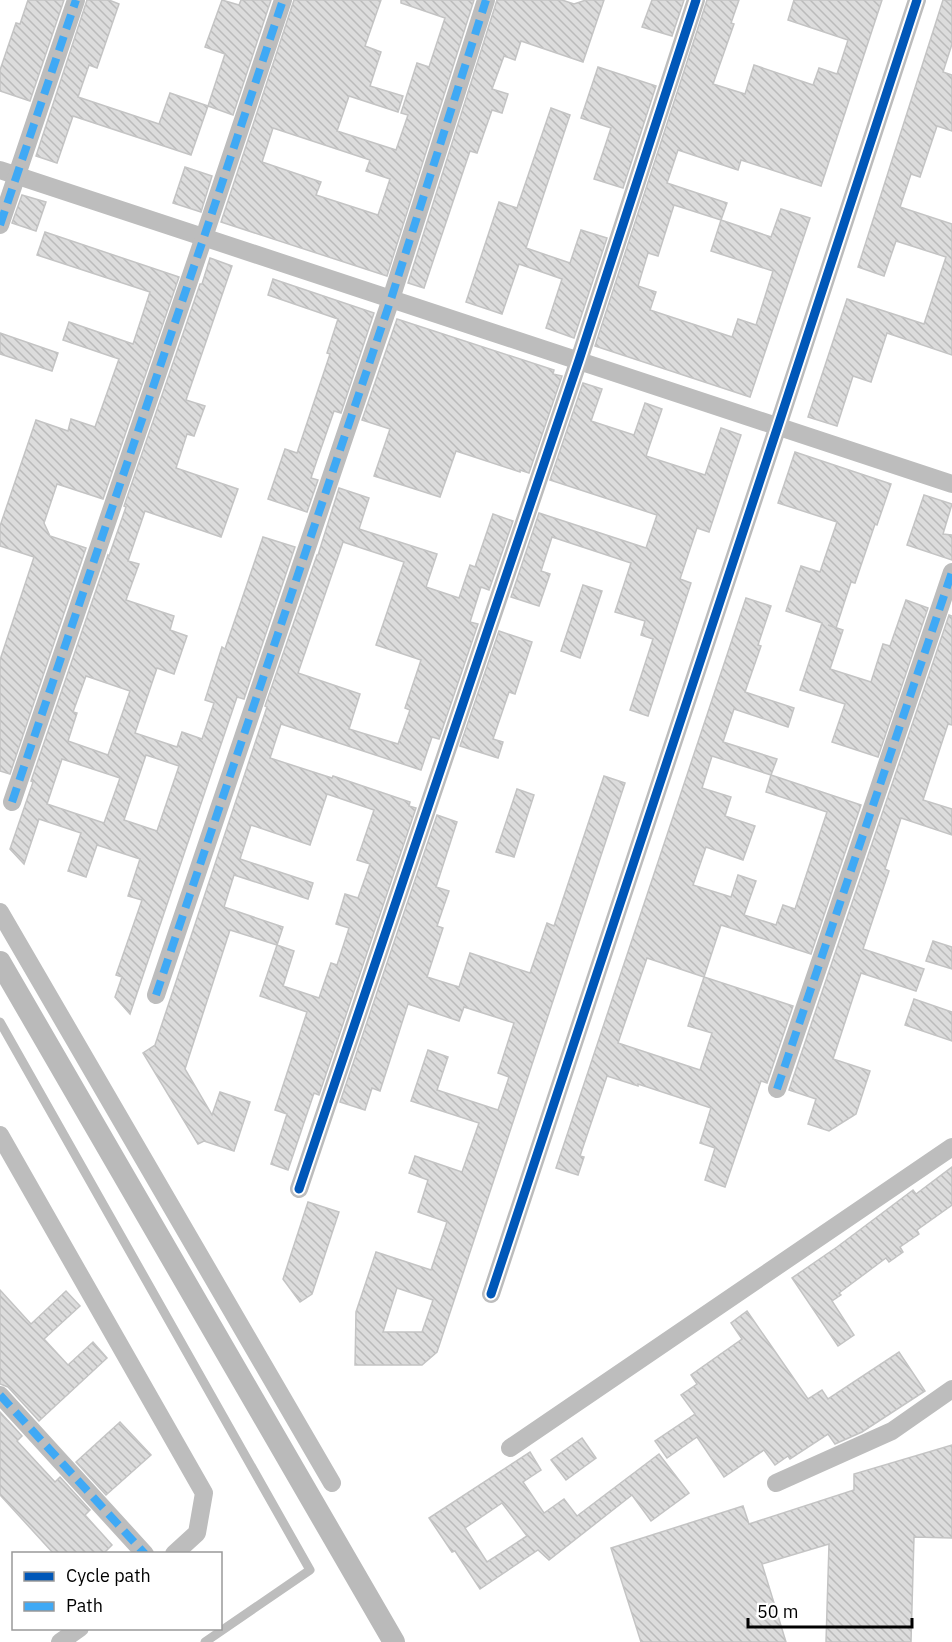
<svg xmlns="http://www.w3.org/2000/svg" width="952" height="1642" viewBox="0 0 952 1642" font-family="'IBM Plex Sans',sans-serif">
  <style>
    .lines { fill: none; stroke-linecap: round; stroke-linejoin: round }
    .canal { stroke: #bababa; stroke-width: 22 }
    .building { fill: url(#building-back-hatch); stroke: #c4c4c4; stroke-width: 1.5; fill-rule: evenodd }
    .service { stroke: #bdbdbd; stroke-width: 9 }
    .minor { stroke: #bdbdbd; stroke-width: 18 }
    .quiet { stroke: #3fa9f5; stroke-width: 8; stroke-dasharray: 15 8; stroke-linecap: butt }
    .cycleway-casing { stroke: #fff; stroke-width: 13 }
    .cycleway { stroke: #0057b8; stroke-width: 9 }
  </style>
  <defs>
    <pattern id="building-back-hatch" width="6" height="6" patternUnits="userSpaceOnUse" patternTransform="scale(1.5)"><rect width="6" height="6" fill="#dcdcdc"/><path d="M-1 5l2 2M0 0l6 6M5-1l2 2" fill="none" stroke="#bbb"/></pattern>
  </defs>
  <rect width="100%" height="100%" fill="#fff"/>
  <g class="lines">
    <polyline class="canal" points="0,962 394,1642"/>
  </g>
  <g class="building">
    <polygon points="28,0 64,0 30,101 0,91 0,70 16,23 20,24"/>
    <polygon points="87,0 109,0 119,4 97,68 89,65 78,97 159,124 170,93 208,106 191,155 73,116 57,163 36,156"/>
    <polygon points="222,0 239,5 241,0 271,0 233,115 208,106 225,54 205,47"/>
    <path d="M294,0h87l-16,46 16,6 -11,34 33,10 -5,16 -49,-16 -12,35 59,19 12,-35 -7,-2 16,-50 12,4 16,-49 -44,-15v-3h73l-87,276 -166,-54zM273,128l97,32 -4,11 24,8 -12,36 -62,-20 5,-13 -59,-20z"/>
    <polygon points="497,0 562,0 574,4 586,0 604,0 583,62 521,41 515,60 504,56 492,89 508,94 502,113 492,110 477,153 470,151 424,288 408,283"/>
    <polygon points="652,0 684,0 672,36 642,27"/>
    <path d="M707,0h32l-8,23 3,1 -21,60 32,10 9,-29 59,20 6,-17 18,6 11,-34 -60,-20 6,-20h88l-61,186 -80,-26 -3,10 -60,-20 -11,33 60,20 -6,17 50,17 10,-28 29,9 -60,179 -155,-51zM674,205l47,15 -10,31 62,20 -17,54 -18,-6 -6,18 -82,-27 6,-18 -18,-6 10,-33 10,3z"/>
    <polygon points="943,0 952,0 952,44 943,72 952,75 952,131 937,126 920,177 911,174 900,207 952,224 952,355 887,333 871,382 853,376 837,426 808,417 847,299 924,324 946,257 896,241 884,276 858,267"/>
    <polygon points="598,67 656,86 623,188 594,179 611,128 581,118"/>
    <polygon points="551,108 570,115 526,248 570,263 581,230 607,238 574,338 546,328 562,279 519,264 502,314 466,302 499,202 517,208"/>
    <polygon points="185,167 212,176 201,212 173,203"/>
    <polygon points="22,195 46,202 36,231 12,223"/>
    <polygon points="45,232 179,277 103,499 57,484 44,523 50,536 86,548 10,774 0,771 0,660 34,557 0,546 0,526 36,420 68,431 71,419 95,427 119,359 63,340 69,322 133,344 150,292 37,255"/>
    <path d="M210,258l22,8 -46,134 19,6 -11,30 -7,-2 -11,34 62,21 -17,48 -76,-26 -17,50 11,3 -13,36 48,16 -4,14 17,6 -13,38 -17,-6 -22,65 42,14 5,-15 20,7 12,-36 -9,-3 17,-53 3,2 38,-112 32,10 -51,152 -7,-2 -107,317 -15,-17 7,-20 -6,-2 26,-75 -14,-4 12,-37 -43,-14 -11,32 -18,-6 13,-38 -42,-14 -15,45 -14,-15 23,-67 -2,-1 77,-226 1,1 17,-49 -2,-1 76,-222h2zM86,676l44,15 -22,64 -40,-14 9,-28 -4,-1zM146,755l33,11 -22,65 -33,-11zM62,759l58,19 -16,45 -57,-19z"/>
    <polygon points="273,279 374,313 341,413 334,411 317,460 311,478 318,480 307,512 268,499 285,449 297,453 330,354 327,353 338,319 268,295"/>
    <polygon points="397,319 554,370 553,374 562,376 529,473 520,470 520,472 456,451 440,497 374,476 390,429 362,420"/>
    <polygon points="0,333 58,353 52,371 0,354"/>
    <polygon points="583,383 602,389 591,421 634,435 645,403 662,409 646,456 705,475 721,428 741,435 709,532 697,528 680,579 691,583 648,716 630,710 653,639 641,635 645,621 615,612 631,563 552,537 541,571 550,574 539,606 511,597 539,513 646,548 657,515 550,480"/>
    <polygon points="795,452 891,484 877,525 875,524 855,583 851,582 836,628 828,625 843,630 830,669 871,682 883,644 890,646 906,600 928,608 878,757 832,742 845,704 800,690 822,623 786,611 801,566 820,572 837,522 778,503"/>
    <path d="M339,488l30,10 -10,31 78,25 -11,33 33,11 11,-33 5,2 18,-53 20,7 -24,69 -8,-3 -11,35 8,2 -39,115 -7,-2 -11,33 -140,-46 -11,34 62,20 1,-2 77,26 -1,4 7,2 -97,287 -5,-2 -26,77 -17,-6 16,-50 -12,-4 32,-98 -47,-16 17,-51 -47,-15 -45,139 27,46 8,-23 30,10 -16,49 -30,-10 -6,3 -55,-91 12,-8 112,-338 -2,-1 52,-151h1zM343,542l61,20 -28,83 45,15 -16,48 5,2 -12,34 -49,-15 11,-35 -62,-21zM327,794l47,16 -17,50 13,4 -12,34 -13,-4 -9,30 13,4 -12,37 -6,-2 -12,35 -36,-12 11,-35 -17,-6 6,-18 -59,-20 10,-32 74,24 5,-16 -73,-24 11,-34 59,20z"/>
    <polygon points="924,495 952,504 943,534 952,535 952,560 907,545"/>
    <polygon points="583,585 602,591 580,658 561,651"/>
    <path d="M746,598l25,8 -13,39 3,1 -16,46 49,16 -6,19 -54,-18 -11,33 54,17 -6,16 90,30 -50,149 -90,-29 -17,52 89,29 -26,77 -6,-2 -36,106 -20,-7 10,-32 -15,-5 11,-35 -73,-24v2l-31,-10 -27,80 4,1 -6,18 -22,-7zM712,756l59,19 -5,17 61,20 -32,97 -12,-4 -7,20 -32,-10 12,-34 -18,-6 -7,22 -38,-12 13,-38 37,13 12,-34 -30,-10 6,-19 -29,-9zM647,958l57,19 -16,49 24,7 -12,37 -82,-27z"/>
    <polygon points="949,615 952,616 952,725 948,724 923,800 952,809 952,835 901,818 885,869 889,871 863,949 924,969 916,991 861,973 833,1059 870,1071 856,1114 829,1131 808,1124 816,1099 789,1090"/>
    <polygon points="499,631 532,642 515,694 509,692 493,739 503,742 498,758 460,746"/>
    <path d="M604,776l21,7 -188,569 -15,13h-67l1,-53 20,-60 55,18 16,-48 -29,-10 10,-32 -19,-7 6,-17 47,16 17,-49 -68,-22 17,-51 20,7 -11,33 61,20 11,-33 -11,-4 16,-50 -50,-16 -5,14 -51,-17 -28,87 -8,-3 -7,22 -25,-8 97,-287 20,7 -21,65 13,4 -12,35 6,2 -16,49 32,10 11,-34 60,20 17,-50 7,3zM397,1288l36,12 -11,32h-39z"/>
    <polygon points="517,789 534,795 514,857 496,852"/>
    <polygon points="933,941 952,947 952,969 926,961"/>
    <polygon points="914,999 952,1012 952,1041 905,1025"/>
    <polygon points="952,1167 952,1205 917,1230 919,1234 900,1247 903,1252 889,1262 886,1258 839,1293 841,1295 832,1301 854,1335 838,1346 792,1278 837,1247 913,1190 916,1194"/>
    <polygon points="308,1202 339,1212 312,1294 300,1302 283,1279"/>
    <polygon points="0,1290 31,1324 66,1291 80,1306 44,1339 68,1365 93,1342 107,1358 39,1421 8,1387 0,1384"/>
    <polygon points="747,1311 808,1399 822,1390 828,1399 899,1352 925,1391 862,1432 835,1444 828,1434 790,1459 788,1456 775,1465 764,1450 724,1477 697,1437 667,1458 655,1441 695,1414 681,1395 697,1384 691,1375 742,1339 731,1323"/>
    <polygon points="0,1412 22,1436 17,1441 42,1468 55,1482 60,1477 90,1510 85,1515 112,1545 103,1554 54,1554 0,1495"/>
    <polygon points="120,1422 151,1455 106,1495 76,1462"/>
    <polygon points="582,1438 596,1458 566,1480 551,1460"/>
    <polygon points="952,1445 952,1538 914,1537 911,1642 826,1642 829,1544 762,1564 786,1642 641,1642 611,1548 743,1506 749,1524 854,1490 854,1474"/>
    <path d="M530,1452l11,18 -18,12 21,31 20,-14 13,17 82,-62 30,39 -38,28 -19,-26 -83,65 -11,-10 -58,39 -25,-38 -3,1 -23,-34zM502,1503l25,33 -40,26 -22,-34z"/>
  </g>
  <g class="lines">
    <polyline class="service" points="0,1022 310,1570 205,1642"/>
    <g class="minor">
      <polyline points="0,170 952,484"/>
      <polyline points="0,225 76,0"/>
      <polyline points="12,802 204,237 283,0"/>
      <polyline points="0,912 332,1483"/>
      <polyline points="156,995 391,299 486,0"/>
      <polyline points="777,1089 952,572"/>
      <polyline points="0,1135 204,1493 197,1533 174,1554"/>
      <polyline points="299,1189 579,360 696,0"/>
      <polyline points="491,1294 778,426 917,0"/>
      <polyline points="0,1395 145,1554"/>
      <polyline points="510,1448 952,1147"/>
      <polyline points="776,1483 892,1431 952,1389"/>
      <polyline points="60,1642 80,1628"/>
    </g>
    <g class="quiet">
      <polyline points="0,225 76,0"/>
      <polyline points="12,802 204,237 283,0"/>
      <polyline points="156,995 391,299 486,0"/>
      <polyline points="777,1089 952,572"/>
      <polyline points="0,1395 145,1554"/>
    </g>
    <g class="cycleway-casing">
      <g id="cycleway">
        <polyline points="299,1189 579,360 696,0"/>
        <polyline points="491,1294 778,426 917,0"/>
      </g>
    </g>
    <use href="#cycleway" class="cycleway"/>
  </g>
  <rect x="12" y="1552" width="210" height="78" fill="#ffffff" stroke="#999999" stroke-width="1.5"/>
  <rect x="24" y="1572" width="30" height="9" fill="#0057b8" stroke="#999999" stroke-width="1.5"/>
  <text x="66" y="1582" font-size="18" fill="#000000">Cycle path</text>
  <rect x="24" y="1602" width="30" height="9" fill="#3fa9f5" stroke="#999999" stroke-width="1.5"/>
  <text x="66" y="1612" font-size="18" fill="#000000">Path</text>
  <path d="M748 1618v9h164v-9" fill="none" stroke="#000000" stroke-width="3"/>
  <text x="757" y="1618" font-size="18" fill="#000000" stroke="#ffffff" stroke-width="4.5" paint-order="stroke">50 m</text>
</svg>
